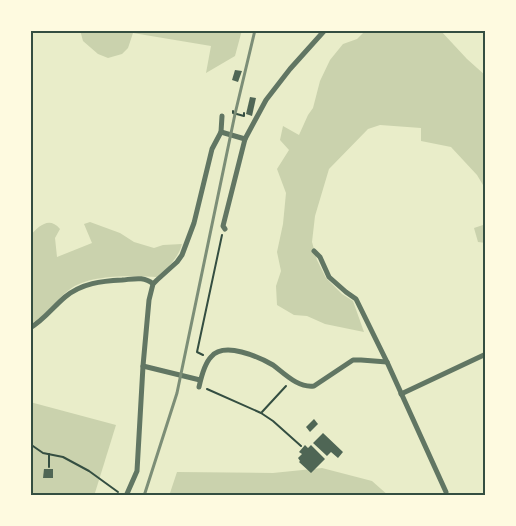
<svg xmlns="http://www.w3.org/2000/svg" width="516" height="526" viewBox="0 0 516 526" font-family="'Sofia Sans Condensed',sans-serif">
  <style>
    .green { fill: #cad2ad }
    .building { fill: #4f6655 }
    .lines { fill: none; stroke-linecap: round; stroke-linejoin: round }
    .path { stroke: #344e41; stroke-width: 2 }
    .minor { stroke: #617663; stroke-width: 5 }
    .rail { stroke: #7c8e77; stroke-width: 3 }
    .neatline { fill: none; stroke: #344e41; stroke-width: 2 }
  </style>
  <rect width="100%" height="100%" fill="#e9edc9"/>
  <g class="green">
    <polygon points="80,30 242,30 235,56 206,73 211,46 133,33 128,48 122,54 108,58 98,54 83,41"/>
    <polygon points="366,30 440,30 467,59 486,76 486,190 477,175 451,147 421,141 421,128 380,125 368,129 329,169 315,216 312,242 317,260 326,278 342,294 353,301 364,332 325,324 307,316 294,315 277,305 276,286 281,271 277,252 283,224 286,193 277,169 289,150 280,140 283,126 299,135 308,115 313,108 320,81 330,60 343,44 357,39"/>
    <path d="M90,222l30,11 14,9 20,6 9,-3 19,-1c-4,15 -14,23 -25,33 -25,-1 -68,-3 -88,13 -14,10 -23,26 -39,34v-88c9,-10 19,-20 30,-7l-5,9 2,19 35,-14 -8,-19z"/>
    <polygon points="486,224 486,243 478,242 474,228"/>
    <polygon points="30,402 116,425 94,496 30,496"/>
    <polygon points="322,468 372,481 389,496 169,496 177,472 273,473"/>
  </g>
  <g class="building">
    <polygon points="235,70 242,71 238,82 232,80"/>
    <polygon points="250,97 256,98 252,116 246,114"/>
    <polygon points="314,419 318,424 310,432 306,427"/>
    <polygon points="323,433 343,452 338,458 331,452 327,456 313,443"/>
    <polygon points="305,445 308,448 311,445 325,459 311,473 299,462 300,461 298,458 302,454 299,452"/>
    <polygon points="44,469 53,469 53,478 43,478"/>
  </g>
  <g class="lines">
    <g class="path">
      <polyline points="233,111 233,113 244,116 244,113"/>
      <polyline points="203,355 197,352 222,235"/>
      <polyline points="207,389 261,413 273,421 301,446"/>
      <polyline points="262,412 286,386"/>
      <polyline points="30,444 43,453 63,457 89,471 118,492"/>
      <polyline points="49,454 49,467"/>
    </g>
    <g class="minor">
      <polyline points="221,132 245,139 266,100 290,69 325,30"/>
      <polyline points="225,229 223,226 245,139"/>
      <polyline points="314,251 320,257 329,277 346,292 356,299 387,362 446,492"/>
      <path d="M30,328c14,-8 23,-21 35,-31 17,-14 37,-16 57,-17 12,-1 22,-4 31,4"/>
      <polyline points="143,366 200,380"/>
      <path d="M199,387c2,-9 5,-23 12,-30 13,-16 48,0 62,8 12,9 25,23 41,21l39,-26h8l26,2"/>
      <polyline points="401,394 486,354"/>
      <polyline points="126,496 137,471 143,366 149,300 153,284 157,280 177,262 182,255 194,223 212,149 221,132 222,116"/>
    </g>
    <polyline class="rail" points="144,496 177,393 235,114 255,30"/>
  </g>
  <rect width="516" height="526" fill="none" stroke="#fefae0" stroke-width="63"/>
  <rect x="32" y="32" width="452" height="462" class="neatline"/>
</svg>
